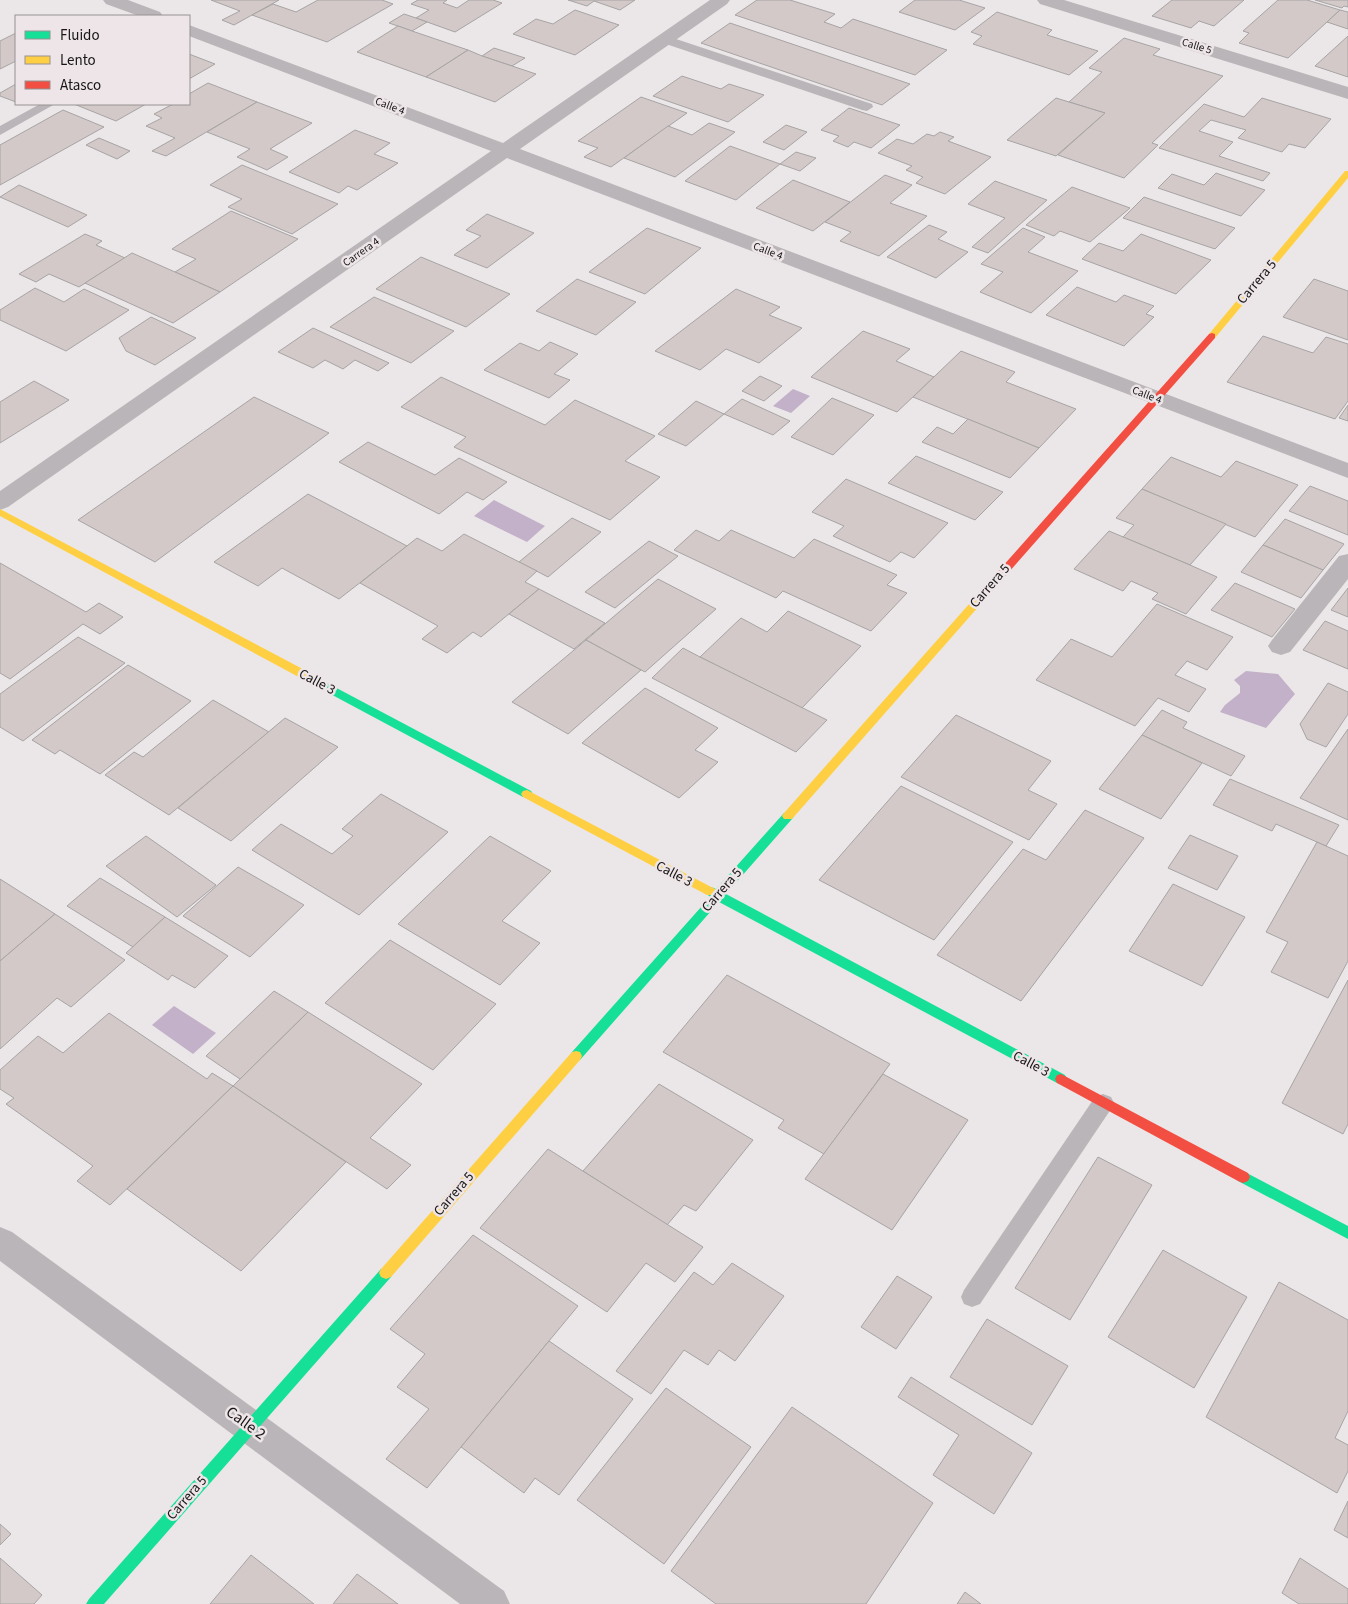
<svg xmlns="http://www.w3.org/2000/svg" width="1348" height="1604" viewBox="0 0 1348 1604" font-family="'Source Sans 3',sans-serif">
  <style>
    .water { fill: #c2b1c8 }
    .building { fill: #d3c9c8; stroke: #a7a4a5 }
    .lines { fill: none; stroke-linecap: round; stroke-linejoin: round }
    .lane { fill: #bab5b8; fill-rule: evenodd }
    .street { fill: #bab5b8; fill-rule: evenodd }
    .fast { fill: #16e098; fill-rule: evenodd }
    .slow { fill: #ffcf43; fill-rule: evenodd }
    .jam { fill: #f24e42; fill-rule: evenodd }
    .labels { text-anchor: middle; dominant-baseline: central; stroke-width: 5; stroke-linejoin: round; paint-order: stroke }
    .far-street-label { font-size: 11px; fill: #171515; stroke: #ede5e7 }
    .street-label { font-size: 14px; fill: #171515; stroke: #ede5e7 }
    .near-street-label { font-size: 16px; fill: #171515; stroke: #ede5e7 }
  </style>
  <rect width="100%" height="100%" fill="#ebe7e8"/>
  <g class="water">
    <polygon points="793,389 810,396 791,413 773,406"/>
    <polygon points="494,500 545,526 527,542 474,516"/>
    <polygon points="1246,671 1278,674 1295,694 1266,728 1220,712 1225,705 1240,693 1240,686 1234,680"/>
    <polygon points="174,1006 216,1033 193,1054 152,1025"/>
  </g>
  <g class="building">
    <polygon points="211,0 279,0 234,25 222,20 240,11"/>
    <polygon points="318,0 382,0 393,4 327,42 252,15 273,4 296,12"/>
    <polygon points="418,0 447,0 443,3 457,8 469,0 493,0 502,3 455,32 416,18 429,10 411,4"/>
    <polygon points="568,0 635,0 620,10 594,1 587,6"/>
    <polygon points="757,0 790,0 835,14 824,22 841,28 853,19 947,50 915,75 735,15"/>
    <polygon points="915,0 959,0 985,8 955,30 899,12"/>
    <polygon points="1172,0 1244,0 1214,26 1199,21 1191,28 1152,16"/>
    <polygon points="1278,0 1307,0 1340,10 1288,58 1239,43 1249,33 1243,31"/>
    <polygon points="1315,0 1348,0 1348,7 1344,6 1342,8"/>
    <polygon points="575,10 619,25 575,55 513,34 536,19 553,24"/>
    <polygon points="1340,10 1348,12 1348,29 1327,22"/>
    <polygon points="997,12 1052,30 1047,35 1098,51 1069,75 973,44 982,36 971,32"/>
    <polygon points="404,14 416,18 427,22 412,31 389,23"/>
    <polygon points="730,23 910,84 882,105 701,43"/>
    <polygon points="398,26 412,31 468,50 426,77 357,52"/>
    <polygon points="16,33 16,61 0,69 0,41"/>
    <polygon points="1348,36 1348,77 1315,66"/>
    <polygon points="1124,38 1160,49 1153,55 1223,76 1152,143 1158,145 1124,178 1058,155 1105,113 1069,102 1102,72 1089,68"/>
    <polygon points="494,48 525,58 512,66 482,56"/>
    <polygon points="468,50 482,56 536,74 495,102 426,77"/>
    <polygon points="189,54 215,64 189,79"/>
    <polygon points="682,76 721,89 729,84 764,95 728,122 653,96"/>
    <polygon points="208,83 257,102 166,156 152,151 175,138 146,126 162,118 154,114 173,104 189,104 189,94"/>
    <polygon points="16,84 16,102 0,96 0,93"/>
    <polygon points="641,97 687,113 611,167 584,157 598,148 578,141"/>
    <polygon points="1056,98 1105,113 1056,156 1007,140"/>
    <polygon points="1262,98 1331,119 1305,148 1289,144 1282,152 1238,138 1246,130 1211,120 1199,131 1233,142 1219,156 1270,173 1263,181 1159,148 1204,104 1244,117"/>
    <polygon points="257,102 312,123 270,149 288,157 267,170 237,157 250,149 207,132"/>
    <polygon points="74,104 146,104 116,121"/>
    <polygon points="849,108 900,125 871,148 854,142 848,147 833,141 839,136 821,130"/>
    <polygon points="63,110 104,127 0,185 0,145"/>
    <polygon points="709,123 735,132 675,177 624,158 668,126 692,135"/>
    <polygon points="786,125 807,132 784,150 763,142"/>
    <polygon points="355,130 390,143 374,154 398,163 357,190 348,186 339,193 289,172"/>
    <polygon points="940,132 954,137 948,141 991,157 945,194 916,183 923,177 906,170 912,166 878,153 897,139 913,144 927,134 934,136"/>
    <polygon points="99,138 130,151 117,159 86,145"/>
    <polygon points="730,146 780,164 736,200 685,181"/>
    <polygon points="796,152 816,158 800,171 780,164"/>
    <polygon points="242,165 338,204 292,234 228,207 242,199 210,185"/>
    <polygon points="1216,173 1265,190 1241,216 1158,188 1172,174 1204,185"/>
    <polygon points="885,175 912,185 890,203 927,216 879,256 840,241 851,232 825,222"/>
    <polygon points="793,180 850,202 813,231 756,208"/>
    <polygon points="995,181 1047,200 988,253 972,247 1005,218 968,204"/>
    <polygon points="19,185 87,215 68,227 0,197"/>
    <polygon points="1072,187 1130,208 1090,242 1060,231 1054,236 1026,225"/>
    <polygon points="1144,197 1235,228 1215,249 1123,218"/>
    <polygon points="231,211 298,239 220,292 175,272 196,259 172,249"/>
    <polygon points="487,214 534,233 487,268 454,255 481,236 466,230"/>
    <polygon points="929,225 947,232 938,239 968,252 936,278 887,257"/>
    <polygon points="647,228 701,248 645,294 589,272"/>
    <polygon points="1023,228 1045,237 1028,252 1078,271 1031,313 980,292 1003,272 981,264"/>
    <polygon points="85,234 102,241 96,245 125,258 79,287 49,274 36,282 19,274"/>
    <polygon points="1141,234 1211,260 1176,294 1082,259 1099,243 1123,251"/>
    <polygon points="132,253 175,272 220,292 173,323 85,283"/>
    <polygon points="421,257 510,294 466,327 376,289"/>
    <polygon points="577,279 636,302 596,335 536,311"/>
    <polygon points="1314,279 1348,291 1348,340 1283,317"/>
    <polygon points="1077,287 1116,302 1124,295 1154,306 1146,314 1154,317 1124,346 1046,315"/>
    <polygon points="35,288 64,302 84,289 129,310 66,351 0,320 0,310"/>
    <polygon points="736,289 780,307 769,315 802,328 759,363 726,349 700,370 655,351"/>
    <polygon points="374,297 454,331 411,363 330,327"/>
    <polygon points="151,317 196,338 155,365 126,351 119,338"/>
    <polygon points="313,328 389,363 378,371 355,360 343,369 325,360 313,368 278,352"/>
    <polygon points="863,331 910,349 896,361 934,377 897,412 811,377"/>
    <polygon points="1263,336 1313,353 1326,337 1348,344 1348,401 1335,419 1227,382"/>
    <polygon points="550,342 578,354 554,374 570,380 549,398 484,370 520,343 539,351"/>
    <polygon points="961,351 1015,372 1006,382 1076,409 1039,448 913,397"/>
    <polygon points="760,376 782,386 764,401 742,391"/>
    <polygon points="441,377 545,425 575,400 655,436 625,461 660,477 610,520 454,447 466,437 401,407"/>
    <polygon points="34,381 69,400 0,443 0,402"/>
    <polygon points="254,397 329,433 155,562 78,520"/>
    <polygon points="832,398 874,415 833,455 791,437"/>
    <polygon points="742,399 790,421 773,435 724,414"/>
    <polygon points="696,401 724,414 686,446 658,434"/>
    <polygon points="1348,405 1348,421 1339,418"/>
    <polygon points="968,419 1039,448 1010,478 922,442 937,427 953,434"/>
    <polygon points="368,442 435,475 459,458 507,482 483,500 467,492 439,514 339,462"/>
    <polygon points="916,456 1003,492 975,520 888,483"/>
    <polygon points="1171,457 1221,477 1236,461 1298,485 1255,537 1142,489"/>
    <polygon points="846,479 948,523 914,558 901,552 890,562 833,536 844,526 812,512"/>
    <polygon points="1310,486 1348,501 1348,535 1289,511"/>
    <polygon points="1142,489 1226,524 1190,565 1123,537 1134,525 1116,518"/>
    <polygon points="308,494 407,546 339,599 282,568 258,586 214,562"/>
    <polygon points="572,518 601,532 548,577 519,562"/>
    <polygon points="1285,519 1344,544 1323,570 1263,545"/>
    <polygon points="696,530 719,541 731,530 794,558 814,539 897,575 887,585 907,593 871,631 783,591 776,598 674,550"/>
    <polygon points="1109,531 1190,565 1217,577 1186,614 1152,599 1158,593 1131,581 1123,591 1074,569"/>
    <polygon points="464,534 537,571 525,582 539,589 481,637 473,632 447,653 422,639 438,626 360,583 417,538 442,551"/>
    <polygon points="649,541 678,556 615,608 585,592"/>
    <polygon points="1263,545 1323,570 1301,598 1241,572"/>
    <polygon points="0,563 86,612 99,603 123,617 100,634 83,624 10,679 0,673"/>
    <polygon points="658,579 716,609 645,672 586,640"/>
    <polygon points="1235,583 1295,609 1272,637 1211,610"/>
    <polygon points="1348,588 1348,617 1331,610"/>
    <polygon points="539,589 605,623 574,649 509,614"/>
    <polygon points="1157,604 1233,637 1207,670 1187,661 1175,675 1206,689 1189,712 1158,698 1135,726 1036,680 1071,639 1112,657"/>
    <polygon points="788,611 861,646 802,708 700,657 741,618 767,632"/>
    <polygon points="1325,621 1348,631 1348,669 1303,650"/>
    <polygon points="78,637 125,663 23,741 0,727 0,694"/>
    <polygon points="586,640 641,670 568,734 512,702"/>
    <polygon points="683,648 700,657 827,720 796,752 652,678"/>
    <polygon points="128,665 191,701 100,774 60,750 55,754 32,740"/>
    <polygon points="1328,683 1348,692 1348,714 1326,747 1307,739 1300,724"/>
    <polygon points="645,688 718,728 695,750 718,762 679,798 582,743"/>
    <polygon points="213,700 269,732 169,815 105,775 134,752 143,757"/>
    <polygon points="1162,710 1187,722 1183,728 1245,756 1231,776 1142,735"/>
    <polygon points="956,715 1051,761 1028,790 1057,804 1029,840 901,777"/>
    <polygon points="285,718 338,747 231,841 178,808"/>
    <polygon points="1348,729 1348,820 1300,798"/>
    <polygon points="1142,735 1202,763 1161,819 1099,789"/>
    <polygon points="1230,779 1339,825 1326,846 1276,824 1272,831 1213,805"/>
    <polygon points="901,786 1013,842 934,940 819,880"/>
    <polygon points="381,794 448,832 359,915 252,850 281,824 332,854 353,836 342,829"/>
    <polygon points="1085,810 1144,838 1021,1001 937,955 1023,849 1046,860"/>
    <polygon points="1190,835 1238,856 1217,890 1168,868"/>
    <polygon points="146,836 216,885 177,917 106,866"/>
    <polygon points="490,836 551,871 502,921 540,943 500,985 398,924"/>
    <polygon points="1317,842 1348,856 1348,961 1328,998 1271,972 1288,942 1266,932"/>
    <polygon points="238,867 304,905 250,957 183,916"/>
    <polygon points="100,878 165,917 133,947 67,906"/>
    <polygon points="0,879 55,914 0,961"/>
    <polygon points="1173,884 1245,917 1202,986 1129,951"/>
    <polygon points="55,914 125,960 71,1007 57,998 0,1049 0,961"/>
    <polygon points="165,917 228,956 195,988 172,975 168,980 126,953"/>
    <polygon points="390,940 496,1004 433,1070 325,1003"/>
    <polygon points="727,975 890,1064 824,1154 778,1128 784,1120 663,1052"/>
    <polygon points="1348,980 1348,1124 1343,1134 1282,1103"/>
    <polygon points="274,991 308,1012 240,1079 206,1056"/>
    <polygon points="308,1012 422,1084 370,1138 411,1165 387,1189 233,1086"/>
    <polygon points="109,1013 207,1079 212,1073 233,1086 110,1205 77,1181 93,1166 6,1104 14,1098 0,1089 0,1070 38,1036 63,1053"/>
    <polygon points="883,1074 968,1120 892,1230 805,1179"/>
    <polygon points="659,1084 753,1140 696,1211 684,1205 667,1225 583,1171"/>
    <polygon points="233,1086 346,1162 241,1271 127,1189"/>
    <polygon points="548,1149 703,1247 675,1282 646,1263 607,1312 480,1228"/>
    <polygon points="1098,1157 1152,1185 1070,1320 1015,1288"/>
    <polygon points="473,1235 578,1306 427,1488 386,1459 429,1409 397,1387 425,1354 390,1329"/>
    <polygon points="1163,1250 1247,1297 1194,1388 1108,1337"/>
    <polygon points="732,1263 784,1296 735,1361 719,1350 708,1365 684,1350 651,1394 616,1371 694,1272 713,1285"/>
    <polygon points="897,1276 932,1297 896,1349 861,1327"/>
    <polygon points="1279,1282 1348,1320 1348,1411 1335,1438 1348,1445 1348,1471 1337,1493 1206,1417"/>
    <polygon points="987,1319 1068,1366 1032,1425 950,1377"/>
    <polygon points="549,1341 633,1399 559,1495 535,1478 524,1493 461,1447"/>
    <polygon points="911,1377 1032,1453 994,1514 933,1475 959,1435 898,1397"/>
    <polygon points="666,1388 751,1447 664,1564 577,1500"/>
    <polygon points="792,1407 933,1503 866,1604 716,1604 671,1571"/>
    <polygon points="1348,1501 1348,1538 1334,1530"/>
    <polygon points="0,1524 11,1534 0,1545"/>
    <polygon points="251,1555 314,1604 210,1604"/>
    <polygon points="0,1558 42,1595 34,1604 0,1604"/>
    <polygon points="1300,1558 1348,1589 1348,1604 1299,1604 1282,1593"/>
    <polygon points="357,1574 398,1604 333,1604"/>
    <polygon points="965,1592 981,1604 957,1604"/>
  </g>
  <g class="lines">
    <g class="lane">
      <polygon points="664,35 872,104 873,107 867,111 862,110 660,42 658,39 660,36"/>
      <polygon points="40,104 55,104 0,135 0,126"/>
      <polygon points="1103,1094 1111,1097 1114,1103 1111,1109 980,1304 972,1307 964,1304 961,1297 964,1290 1095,1097"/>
    </g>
    <g class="street">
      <polygon points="103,0 128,0 160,12 163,16 139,16 106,4"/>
      <polygon points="710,0 730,0 727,4 520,149 1348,463 1348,478 507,158 8,507 0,510 0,491 491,151 189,36 189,25 503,143"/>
      <polygon points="1037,0 1064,0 1348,87 1348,99 1040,4"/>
      <polygon points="1348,554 1348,579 1290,652 1281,655 1272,652 1268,646 1272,640 1339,556"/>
      <polygon points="0,1227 12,1232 504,1591 510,1604 460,1604 0,1261"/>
    </g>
    <g class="fast">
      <polygon points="312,675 531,791 533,794 531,797 523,797 308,682 307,679"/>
      <polygon points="788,812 792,813 794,816 792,819 726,894 1065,1075 1067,1079 1065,1083 1061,1084 1057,1083 719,902 580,1060 576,1061 572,1060 570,1056 572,1052 710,897 705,892 707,889 711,887 716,889 784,813"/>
      <polygon points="1243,1171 1348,1226 1348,1239 1238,1181 1236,1177 1238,1173"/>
      <polygon points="386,1267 391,1269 393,1273 391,1277 104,1604 86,1604 89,1599 381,1269"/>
    </g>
    <g class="slow">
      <polygon points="1345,171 1348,171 1348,178 1215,338 1209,338 1209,334"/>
      <polygon points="0,509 316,676 317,679 312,683 308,682 0,516"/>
      <polygon points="997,576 1001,577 1002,579 1001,581 792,819 784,819 782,816 784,813 993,577"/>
      <polygon points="527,790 715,889 717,892 715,895 707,895 523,797 521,794 523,791"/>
      <polygon points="576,1051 580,1052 582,1056 580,1060 391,1277 386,1279 381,1277 379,1273 381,1269 572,1052"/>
    </g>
    <g class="jam">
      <polygon points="1212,333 1215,334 1215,338 1001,581 993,581 992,579 993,577 1209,334"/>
      <polygon points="1061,1074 1248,1173 1250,1177 1248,1181 1243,1183 1238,1181 1057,1083 1055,1079 1057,1075"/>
    </g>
  </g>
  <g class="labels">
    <g class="far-street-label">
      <text transform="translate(1197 46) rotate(17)">Calle 5</text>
      <text transform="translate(390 106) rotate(21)">Calle 4</text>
      <text transform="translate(768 251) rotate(21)">Calle 4</text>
      <text transform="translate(361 252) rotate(-35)">Carrera 4</text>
      <text transform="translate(1147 395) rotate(21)">Calle 4</text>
    </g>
    <g class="street-label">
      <text transform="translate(1257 282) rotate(-50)">Carrera 5</text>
      <text transform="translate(990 586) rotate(-49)">Carrera 5</text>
      <text transform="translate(317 682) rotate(28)">Calle 3</text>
      <text transform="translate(674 874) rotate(28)">Calle 3</text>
      <text transform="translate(722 890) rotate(-49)">Carrera 5</text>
      <text transform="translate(1031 1064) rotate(28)">Calle 3</text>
      <text transform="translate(454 1194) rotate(-49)">Carrera 5</text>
      <text transform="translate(187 1498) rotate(-49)">Carrera 5</text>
    </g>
    <g class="near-street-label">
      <text transform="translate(246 1423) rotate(36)">Calle 2</text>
    </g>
  </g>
  <rect x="15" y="15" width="175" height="90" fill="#ede5e7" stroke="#979293"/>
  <rect x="25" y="31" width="25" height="8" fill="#16e098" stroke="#979293"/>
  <text x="60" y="40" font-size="15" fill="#171515">Fluido</text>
  <rect x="25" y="56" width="25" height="8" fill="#ffcf43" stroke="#979293"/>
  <text x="60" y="65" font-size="15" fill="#171515">Lento</text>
  <rect x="25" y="81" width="25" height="8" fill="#f24e42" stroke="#979293"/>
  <text x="60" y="90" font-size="15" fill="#171515">Atasco</text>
</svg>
